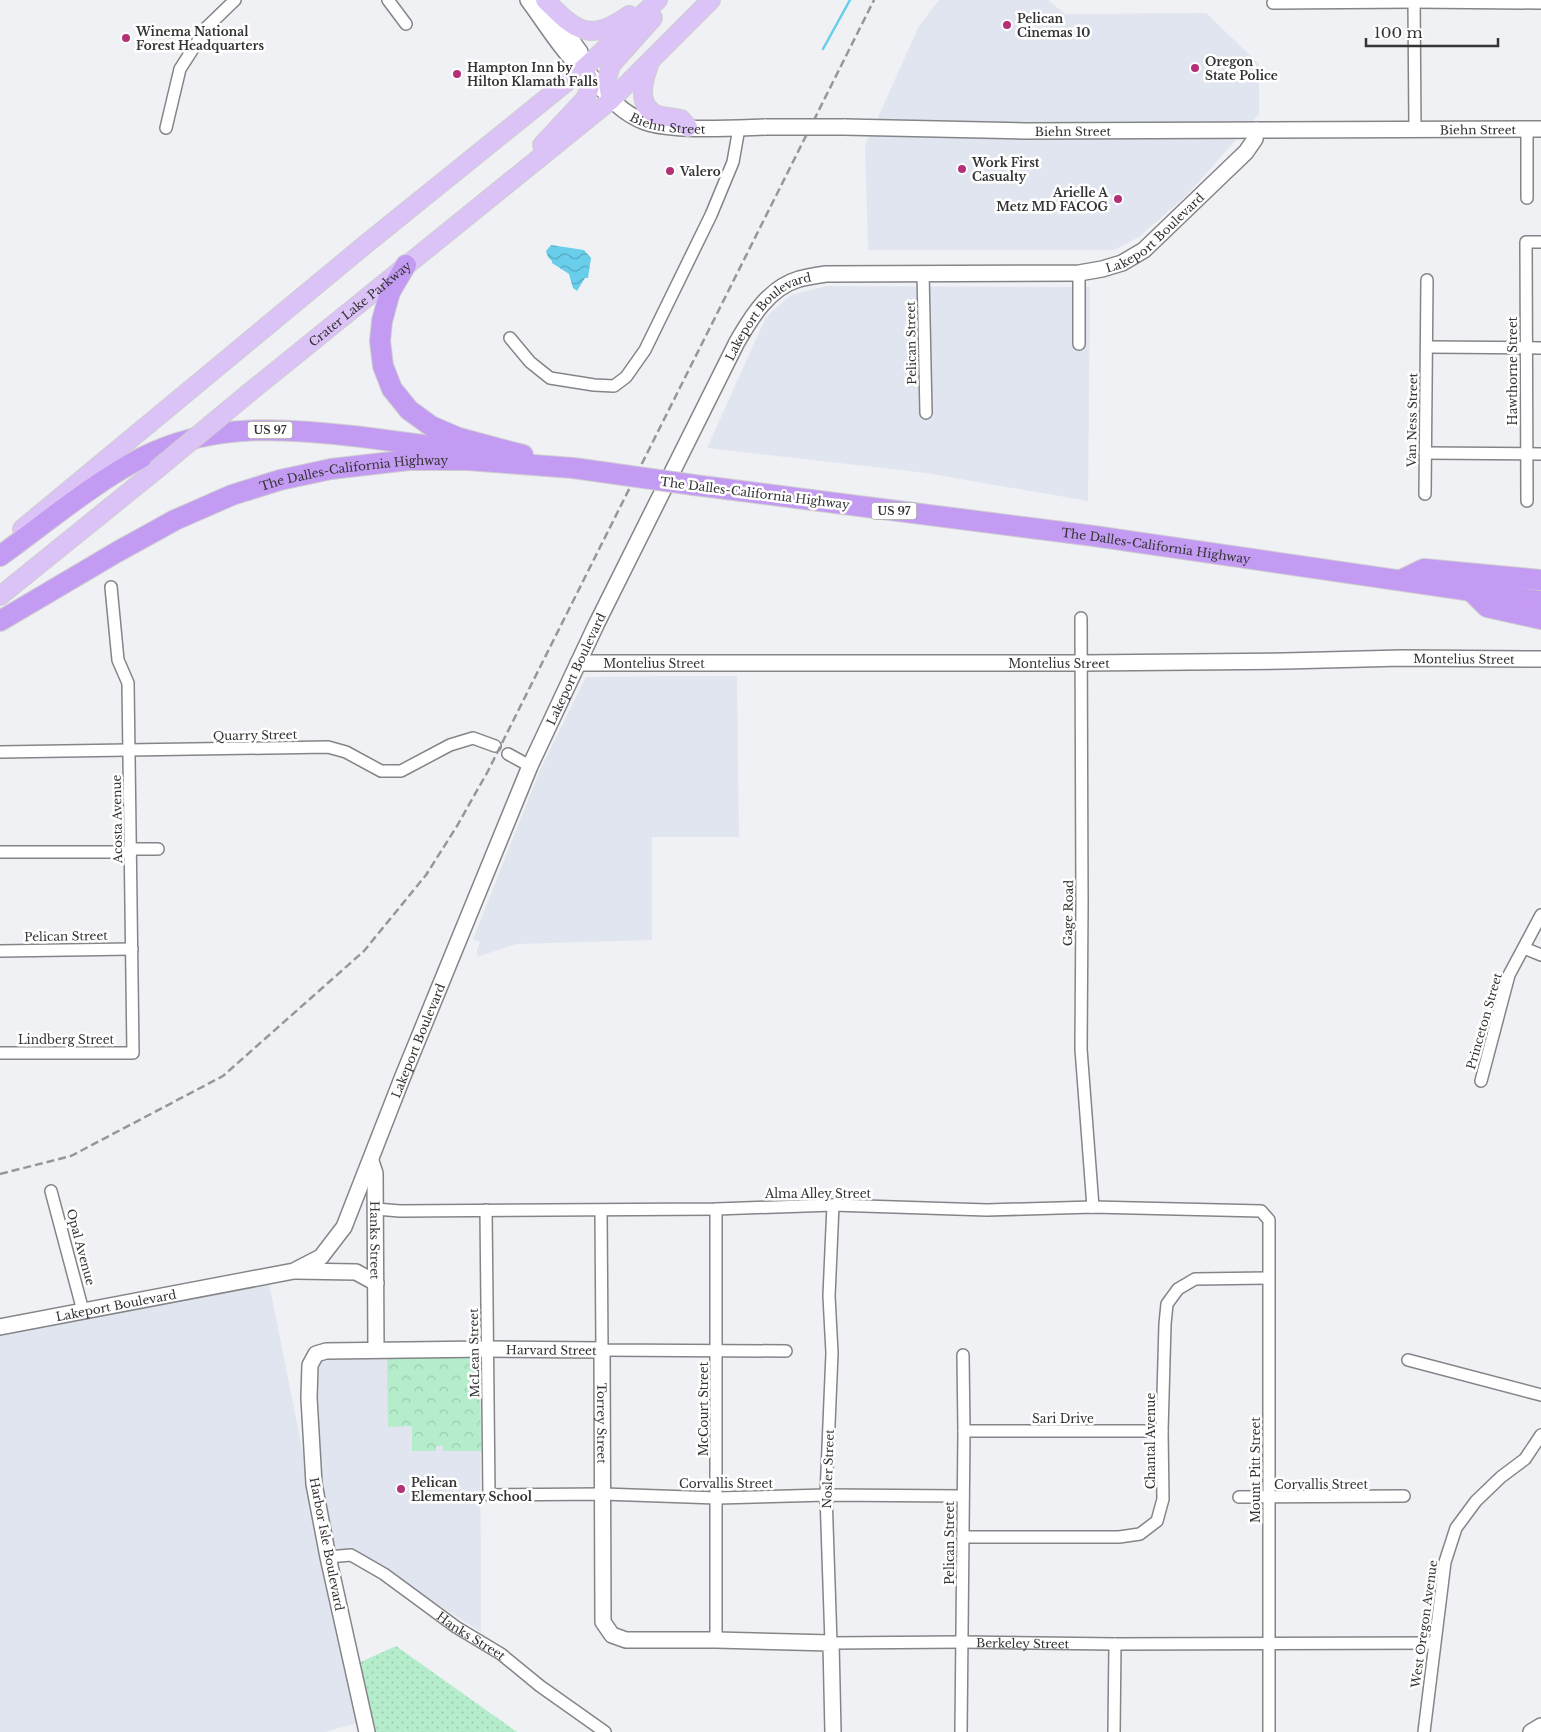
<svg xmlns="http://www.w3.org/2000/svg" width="1541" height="1732" viewBox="0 0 1541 1732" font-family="'Libre Baskerville',serif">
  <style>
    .built { fill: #e1e5ef }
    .grass { fill: url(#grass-dots) }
    .park { fill: url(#park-crowns) }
    .water { fill: url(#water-waves) }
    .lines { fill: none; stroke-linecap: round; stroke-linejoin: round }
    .stream { stroke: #68ceeb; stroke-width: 2.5 }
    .street-casing { stroke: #848588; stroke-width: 14 }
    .secondary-casing { stroke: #848588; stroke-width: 18 }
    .primary-casing { stroke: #cececf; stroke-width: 20 }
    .highway-casing { stroke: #cececf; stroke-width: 22 }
    .street { stroke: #fff; stroke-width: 11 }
    .secondary { stroke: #fff; stroke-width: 15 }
    .primary { stroke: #dcc3f7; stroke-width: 18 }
    .highway { stroke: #c49bf2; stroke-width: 20 }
    .rail { stroke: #979799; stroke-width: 2.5; stroke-dasharray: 8 4; stroke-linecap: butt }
    .secondary-bridge-casing { stroke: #848588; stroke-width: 18; stroke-linecap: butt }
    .primary-bridge-casing { stroke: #cececf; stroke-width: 20; stroke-linecap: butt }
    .highway-bridge-casing { stroke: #cececf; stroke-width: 22; stroke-linecap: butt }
    .secondary-bridge { stroke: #fff; stroke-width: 15 }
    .primary-bridge { stroke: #dcc3f7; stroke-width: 18 }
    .highway-bridge { stroke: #c49bf2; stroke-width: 20 }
    .poi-dot { fill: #b43076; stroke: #fff; stroke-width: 2 }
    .labels { text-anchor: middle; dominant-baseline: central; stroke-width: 5; stroke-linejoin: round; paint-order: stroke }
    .shield { fill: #fff; stroke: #717172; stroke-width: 1 }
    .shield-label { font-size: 11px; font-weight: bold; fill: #343435 }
    .poi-label { font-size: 12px; font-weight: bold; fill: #343435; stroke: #fff; text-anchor: start }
    .street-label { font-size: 12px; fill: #343435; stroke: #fff }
  </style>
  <defs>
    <pattern id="grass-dots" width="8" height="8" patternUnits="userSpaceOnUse" patternTransform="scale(1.25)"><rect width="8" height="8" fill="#b5edcc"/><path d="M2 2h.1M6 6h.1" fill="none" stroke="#9cccb0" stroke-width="1.8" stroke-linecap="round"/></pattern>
    <pattern id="park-crowns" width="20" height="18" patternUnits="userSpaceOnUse" patternTransform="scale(1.25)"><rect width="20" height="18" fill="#b5edcc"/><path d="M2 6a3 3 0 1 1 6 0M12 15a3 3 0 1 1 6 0" fill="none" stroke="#9cccb0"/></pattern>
    <pattern id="water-waves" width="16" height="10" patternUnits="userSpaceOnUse" patternTransform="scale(1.25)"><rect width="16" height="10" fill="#68ceeb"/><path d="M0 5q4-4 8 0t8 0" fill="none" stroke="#56a8bf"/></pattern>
  </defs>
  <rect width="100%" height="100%" fill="#f0f1f4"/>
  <g class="built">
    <polygon points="939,0 1048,0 1065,14 1206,13 1259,64 1259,114 1187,195 1139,237 1114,250 868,250 865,146 919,26"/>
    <polygon points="826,286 1090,287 1088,501 926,473 707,448 766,317 791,295"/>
    <polygon points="671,676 737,676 739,837 652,837 652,940 516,944 477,957 477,950 480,942 473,939 540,770 586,677"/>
    <polygon points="269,1283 357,1723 325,1732 0,1732 0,1331"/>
    <polygon points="480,1356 481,1632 353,1550 333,1551 320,1482 316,1414 319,1362 326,1358"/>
  </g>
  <polygon class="grass" points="396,1646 517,1732 367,1732 352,1666"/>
  <polygon class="park" points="480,1356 481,1451 443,1451 443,1446 436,1446 436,1451 412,1451 412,1426 388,1427 387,1357"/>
  <polygon class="water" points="551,245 584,250 591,258 588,278 585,278 577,291 573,288 569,274 552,263 552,261 548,257 546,251"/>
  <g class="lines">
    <polyline class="stream" points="823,49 850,0"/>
    <g class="street-casing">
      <g id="street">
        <polyline points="388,0 406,24"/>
        <polyline points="1414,0 1415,129"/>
        <polyline points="1273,3 1414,2 1541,3"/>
        <polyline points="166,128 180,69 207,27 235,0"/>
        <polyline points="1527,129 1527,198"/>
        <polyline points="923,273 926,413"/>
        <polyline points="1079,273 1079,344"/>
        <polyline points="510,338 530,362 550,378 594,385 614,386 626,377 645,350 711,215 733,162 739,128"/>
        <polyline points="1427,347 1541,348"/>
        <polyline points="1425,453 1541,454"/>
        <polyline points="1425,494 1427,280"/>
        <polyline points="1527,501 1526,242 1541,242"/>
        <polyline points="1081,618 1082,904 1081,1049 1093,1207"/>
        <polyline points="0,752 328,747 346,752 381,771 401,771 450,745 473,738 495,746"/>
        <polyline points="508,754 530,766"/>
        <polyline points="131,849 158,849"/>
        <polyline points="0,852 131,852"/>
        <polyline points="1524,948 1541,955"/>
        <polyline points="0,951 132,949"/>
        <polyline points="0,1053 133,1053 128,683 118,660 111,587"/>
        <polyline points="1481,1081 1509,975 1541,915"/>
        <polyline points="51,1191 83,1311"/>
        <path id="s1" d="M833,1205l-4,91 3,57 -6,142 5,148 130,-1 154,2 319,-1"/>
        <polyline points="376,1209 400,1211 716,1209 833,1205 987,1210 1093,1207 1261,1211 1269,1220 1269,1732"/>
        <polyline points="486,1210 489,1495 603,1494 717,1498 826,1495 963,1496"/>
        <polyline points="601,1210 602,1350 786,1351"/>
        <polyline points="1408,1360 1541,1395"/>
        <polyline points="964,1431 1162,1431"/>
        <polyline points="1239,1497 1404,1496"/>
        <polyline points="963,1537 1119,1537 1140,1534 1157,1521 1163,1499 1162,1431 1165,1324 1167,1304 1178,1289 1195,1279 1268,1278"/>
        <path id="s2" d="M328,1557l23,-2 33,19 72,53 45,27 39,32 65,46"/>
        <polyline points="716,1640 716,1209"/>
        <polyline points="961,1732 964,1431 963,1355"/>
        <polyline points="1114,1732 1115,1644"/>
        <polyline points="1424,1732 1445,1562 1456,1528 1476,1501 1501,1477 1525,1459 1541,1435"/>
      </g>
    </g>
    <g class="secondary-casing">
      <g id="secondary">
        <path id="s3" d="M528,0c13,17 29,43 43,58 5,4 11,7 15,12 18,21 32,42 59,52 29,10 89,6 121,5"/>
        <polyline points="551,12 580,52 584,68"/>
        <path id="s4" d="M844,127l181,4 516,-2"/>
        <path id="s5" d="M578,663h504l203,-2 117,-3 139,1"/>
        <path id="s6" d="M371,1161l4,12 1,177"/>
        <polyline points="296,1271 356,1272 376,1283"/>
        <path id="s7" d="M0,1327l294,-56 27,-14 23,-30 59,-151 127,-310 66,-141 141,-283c15,-26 32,-54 62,-63 9,-2 18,-4 27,-5l253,-1 23,-4 20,-6 22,-13 102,-98 9,-13 1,-9"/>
        <path id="s8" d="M367,1732l-39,-175 -14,-73 -5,-86 1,-33 6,-11 10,-3 162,-2 114,1 1,272 9,13 14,5h90l115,3 2,89"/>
        <polyline points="1531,1732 1541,1726"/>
      </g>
    </g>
    <g class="primary-casing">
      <g id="primary">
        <path d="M545,0c30,30 44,44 84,15"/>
        <path d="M649,65c-6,17 -14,44 12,51 7,1 14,2 20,3l7,8"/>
        <polyline points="611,100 607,79 611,65 653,18"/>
        <path d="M542,145l42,-45c9,-14 6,-18 0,-32"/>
        <path id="s9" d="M250,392l361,-292 100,-100"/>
        <polyline points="22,529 366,244 584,68 658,0"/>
        <polyline points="0,596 156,470"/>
      </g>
    </g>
    <g class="highway-casing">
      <g id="highway">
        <polyline points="406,265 390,292 382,321 380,341 383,366 392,389 409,410 431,426 459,438 523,455"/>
        <path id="s10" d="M694,485l400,51 447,65"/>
        <path d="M0,556c46,-33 93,-73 143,-99 70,-35 144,-29 219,-20 30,4 61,8 91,12"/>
        <polyline points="1401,580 1424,569 1541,580"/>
        <polyline points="1471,591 1487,607 1541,619"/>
        <path id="s11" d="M0,621l117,-69 58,-32 57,-25 48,-15 51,-11 78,-9h58l106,8 29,4"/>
      </g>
    </g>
    <use href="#street" class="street"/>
    <use href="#secondary" class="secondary"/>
    <use href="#primary" class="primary"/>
    <use href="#highway" class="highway"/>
    <polyline class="rail" points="0,1174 71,1156 223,1076 364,951 426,875 457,826 488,771 874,0"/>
    <g class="secondary-bridge-casing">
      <polyline id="secondary-bridge" points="766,127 844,127"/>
    </g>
    <g class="primary-bridge-casing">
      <polyline id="primary-bridge" points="156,470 250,392"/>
    </g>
    <g class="highway-bridge-casing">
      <polyline id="highway-bridge" points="602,472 694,485"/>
    </g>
    <use href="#secondary-bridge" class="secondary-bridge"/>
    <use href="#primary-bridge" class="primary-bridge"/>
    <use href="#highway-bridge" class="highway-bridge"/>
  </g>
  <g class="poi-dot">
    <circle cx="1007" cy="25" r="5"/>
    <circle cx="126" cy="38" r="5"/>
    <circle cx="1195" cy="68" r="5"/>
    <circle cx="457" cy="74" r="5"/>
    <circle cx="962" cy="169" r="5"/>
    <circle cx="670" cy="171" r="5"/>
    <circle cx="1118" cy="199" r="5"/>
    <circle cx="401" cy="1489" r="5"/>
  </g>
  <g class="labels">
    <g class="shield">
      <rect x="247.5" y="421.5" width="45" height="17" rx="4"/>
      <rect x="871.5" y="502.5" width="45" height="17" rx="4"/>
    </g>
    <g class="shield-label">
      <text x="270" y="430">US 97</text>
      <text x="894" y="511">US 97</text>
    </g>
    <g class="poi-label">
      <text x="1017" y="18">Pelican<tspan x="1017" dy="14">Cinemas 10</tspan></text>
      <text x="136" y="31">Winema National<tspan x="136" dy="14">Forest Headquarters</tspan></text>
      <text x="1205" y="61">Oregon<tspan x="1205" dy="14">State Police</tspan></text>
      <text x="467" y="67">Hampton Inn by<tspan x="467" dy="14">Hilton Klamath Falls</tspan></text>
      <text x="972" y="162">Work First<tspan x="972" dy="14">Casualty</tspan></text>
      <text x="680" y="171">Valero</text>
      <text x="1108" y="192" text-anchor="end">Arielle A<tspan x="1108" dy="14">Metz MD FACOG</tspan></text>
      <text x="411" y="1482">Pelican<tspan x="411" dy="14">Elementary School</tspan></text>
    </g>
    <g class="street-label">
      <text stroke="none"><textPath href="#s3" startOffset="194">Biehn Street</textPath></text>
      <text stroke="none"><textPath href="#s4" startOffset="634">Biehn Street</textPath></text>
      <text stroke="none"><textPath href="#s4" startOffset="229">Biehn Street</textPath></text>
      <text stroke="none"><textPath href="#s7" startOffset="1796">Lakeport Boulevard</textPath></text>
      <text stroke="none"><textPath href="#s9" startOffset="141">Crater Lake Parkway</textPath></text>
      <text stroke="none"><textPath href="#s7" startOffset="1378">Lakeport Boulevard</textPath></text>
      <text transform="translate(911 343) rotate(-91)">Pelican Street</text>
      <text transform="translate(1512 371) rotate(-90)">Hawthorne Street</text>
      <text transform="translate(1412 420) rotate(-89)">Van Ness Street</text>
      <text stroke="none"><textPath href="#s11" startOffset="389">The Dalles-California Highway</textPath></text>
      <text transform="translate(755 493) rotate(7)">The Dalles-California Highway</text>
      <text stroke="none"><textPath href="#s10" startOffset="466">The Dalles-California Highway</textPath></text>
      <text stroke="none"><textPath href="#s5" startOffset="886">Montelius Street</textPath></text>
      <text stroke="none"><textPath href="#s5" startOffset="76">Montelius Street</textPath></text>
      <text stroke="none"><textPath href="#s5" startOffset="481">Montelius Street</textPath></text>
      <text stroke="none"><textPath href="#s7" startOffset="972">Lakeport Boulevard</textPath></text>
      <text transform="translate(255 735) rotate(-1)">Quarry Street</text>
      <text transform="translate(117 819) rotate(-91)">Acosta Avenue</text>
      <text transform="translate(1068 913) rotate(-89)">Gage Road</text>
      <text transform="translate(66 936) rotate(-1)">Pelican Street</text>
      <text transform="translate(1484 1021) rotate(-74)">Princeton Street</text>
      <text x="66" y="1039">Lindberg Street</text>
      <text stroke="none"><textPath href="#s7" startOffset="568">Lakeport Boulevard</textPath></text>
      <text x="818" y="1193">Alma Alley Street</text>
      <text stroke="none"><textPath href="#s6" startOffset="80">Hanks Street</textPath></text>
      <text transform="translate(81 1247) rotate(75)">Opal Avenue</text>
      <text stroke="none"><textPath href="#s7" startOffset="118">Lakeport Boulevard</textPath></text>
      <text stroke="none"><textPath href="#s8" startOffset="621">Harvard Street</textPath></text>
      <text transform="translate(474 1353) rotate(-91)">McLean Street</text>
      <text transform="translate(703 1409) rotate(-90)">McCourt Street</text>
      <text x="1063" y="1418">Sari Drive</text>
      <text stroke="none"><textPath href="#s8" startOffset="745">Torrey Street</textPath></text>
      <text transform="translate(1150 1441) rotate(-90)">Chantal Avenue</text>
      <text transform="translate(828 1469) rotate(-88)">Nosler Street</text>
      <text transform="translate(1255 1470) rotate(-90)">Mount Pitt Street</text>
      <text x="726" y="1483">Corvallis Street</text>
      <text x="1321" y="1484">Corvallis Street</text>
      <text transform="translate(949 1543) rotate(-90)">Pelican Street</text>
      <text transform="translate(327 1544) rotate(79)">Harbor Isle Boulevard</text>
      <text transform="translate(1424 1624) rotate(-82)">West Oregon Avenue</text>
      <text stroke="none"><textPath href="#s2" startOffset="168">Hanks Street</textPath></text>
      <text stroke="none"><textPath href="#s1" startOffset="630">Berkeley Street</textPath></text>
    </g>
  </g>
  <path d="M1366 38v8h132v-8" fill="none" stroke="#343435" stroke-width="2.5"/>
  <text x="1374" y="38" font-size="15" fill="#343435" stroke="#ffffff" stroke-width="4" paint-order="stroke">100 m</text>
</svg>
